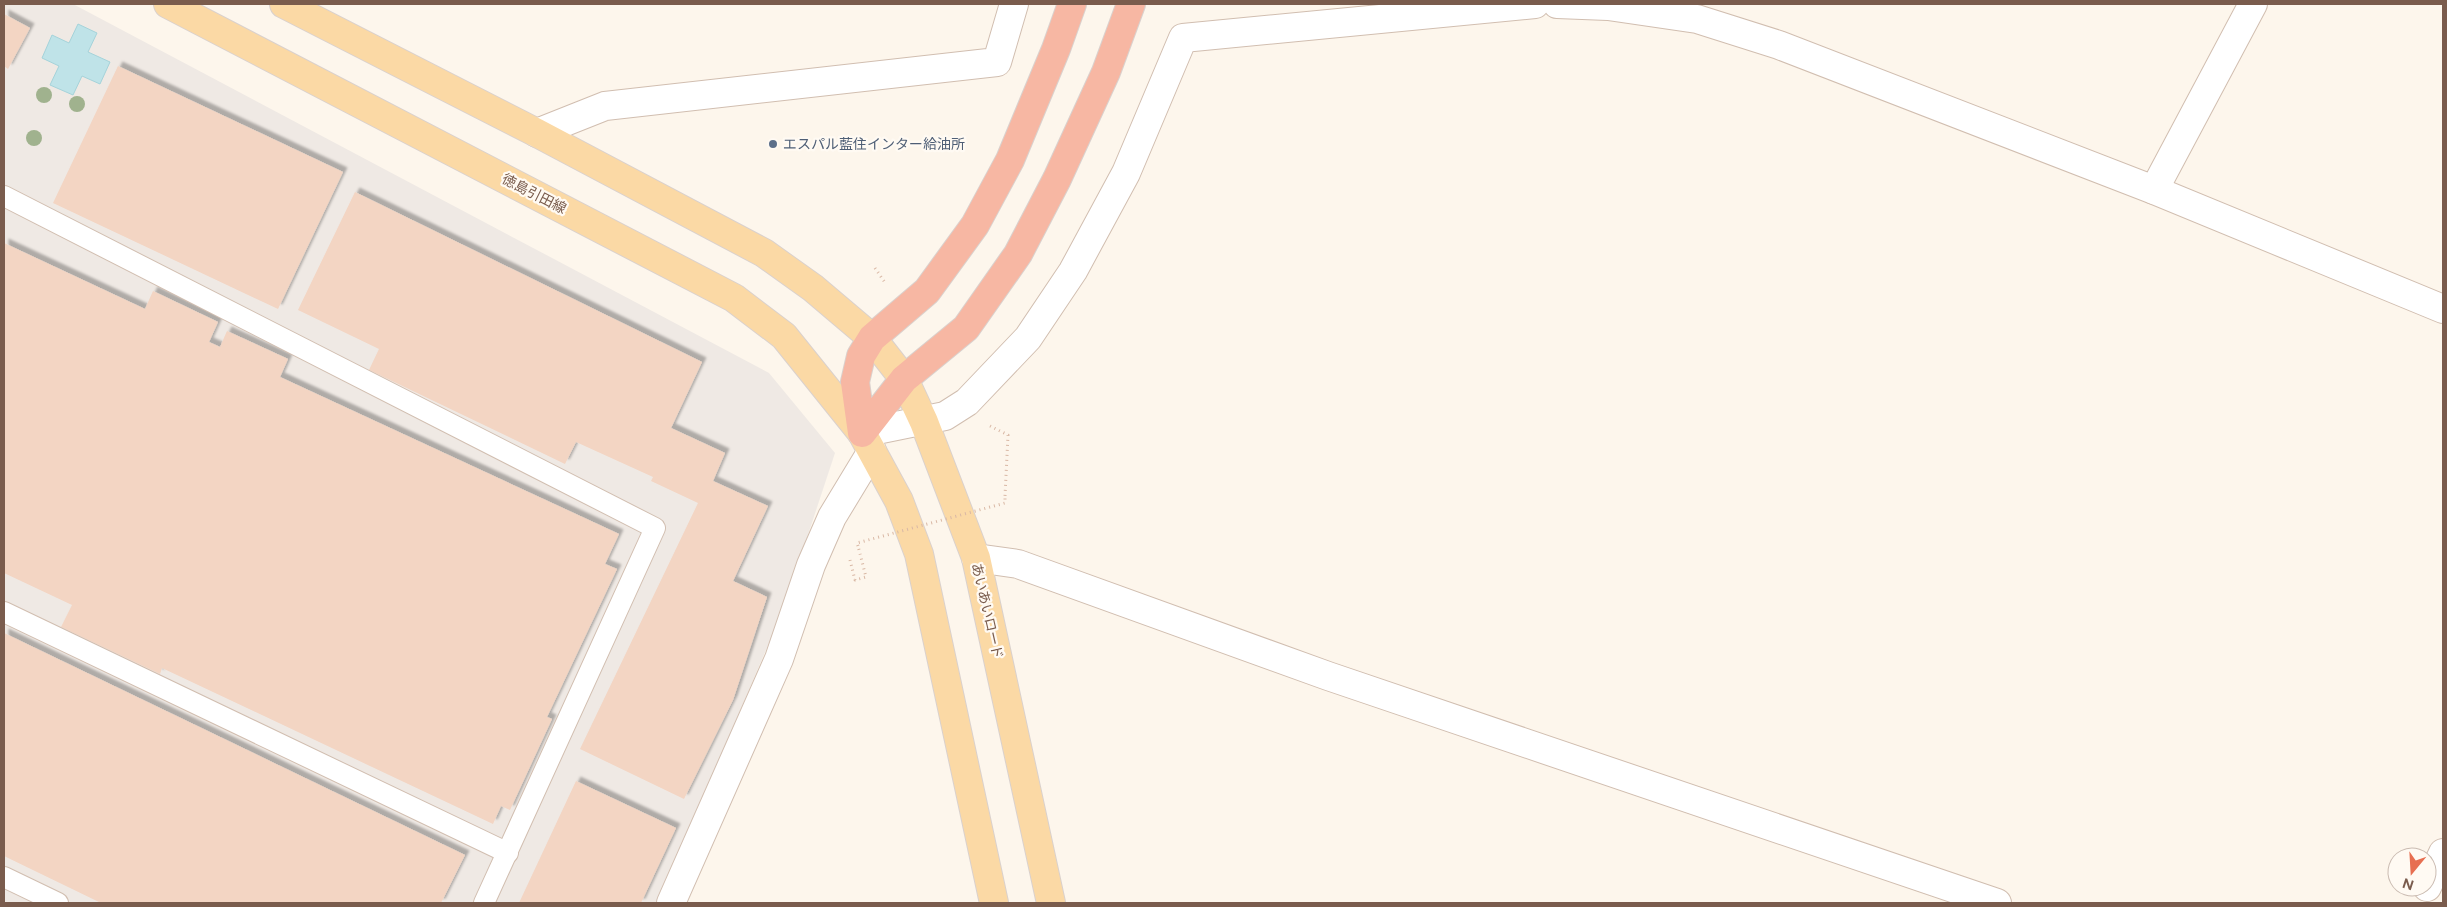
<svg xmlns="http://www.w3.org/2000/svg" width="2447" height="907" viewBox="0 0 2447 907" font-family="Figtree,'Noto Sans JP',sans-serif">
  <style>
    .industrial { fill: #efe9e4 }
    .water { fill: #bfe3e8; stroke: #a5d3da }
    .building { fill: #f3d5c3; filter: url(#shadow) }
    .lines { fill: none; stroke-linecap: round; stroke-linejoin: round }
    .service-casing { stroke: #d1beb0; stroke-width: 22 }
    .minor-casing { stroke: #d1beb0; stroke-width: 30 }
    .primary-casing { stroke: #dad1cd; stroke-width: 30 }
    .motorway-casing { stroke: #dad1cd; stroke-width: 30 }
    .path { stroke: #d9b8a5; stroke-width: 3; stroke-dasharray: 1 4; stroke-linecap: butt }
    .service { stroke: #fff; stroke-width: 20 }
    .minor { stroke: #fff; stroke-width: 28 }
    .primary { stroke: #fbd9a5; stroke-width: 28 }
    .motorway { stroke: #f7b7a3; stroke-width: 28 }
    .path-bridge { stroke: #d9b8a5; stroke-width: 3; stroke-dasharray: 1 4; stroke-linecap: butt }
    .tree { fill: #a0b28e }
    .service-dot { fill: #5c6f8a; stroke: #fffaf3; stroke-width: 2 }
    .labels { text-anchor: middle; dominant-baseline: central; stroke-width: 4.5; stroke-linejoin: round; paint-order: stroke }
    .service-label { font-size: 14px; fill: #4e5e75; stroke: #fffaf3; text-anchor: start }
    .street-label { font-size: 14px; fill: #7a5c4d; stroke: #fffaf3 }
  </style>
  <defs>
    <filter id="shadow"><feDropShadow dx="4.5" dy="-4.5" stdDeviation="1" flood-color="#0004"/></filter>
  </defs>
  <rect width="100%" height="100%" fill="#fdf6ec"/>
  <polygon class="industrial" points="4,4 73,4 769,373 835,453 783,610 658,903 4,903"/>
  <polygon class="water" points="78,24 97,33 88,52 110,62 100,84 82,76 73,95 50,85 59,66 42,58 52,35 69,43"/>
  <g class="building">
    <polygon points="4,14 30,28 8,69 4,66"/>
    <polygon points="118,66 343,172 278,309 53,203"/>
    <polygon points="355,192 702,362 671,428 725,453 713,481 768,506 733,581 767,597 733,700 684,799 580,749 698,503 651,481 653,477 576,442 565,464 369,370 379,349 298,310"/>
    <polygon points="4,243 145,309 153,291 218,322 209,342 220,347 227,331 288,359 280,377 619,534 605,564 617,569 547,717 552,719 510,810 501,806 493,824 162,668 160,674 61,627 72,605 4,573"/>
    <polygon points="4,633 465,855 441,903 101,903 4,856"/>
    <polygon points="576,781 676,828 641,903 519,903"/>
  </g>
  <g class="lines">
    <g class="service-casing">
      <g id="service">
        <polyline points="4,196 655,528 484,903"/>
        <polyline points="4,612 508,853"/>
        <polyline points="4,877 58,903"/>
      </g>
    </g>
    <g class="minor-casing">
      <g id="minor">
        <polyline points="1557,4 1608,6 1697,19 1779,45 2154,190 2443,309"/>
        <polyline points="537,133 605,106 997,62 1014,4"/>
        <polyline points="2154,190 2253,4"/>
        <polyline points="862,433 945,416 967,402 1028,338 1073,271 1126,173 1183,38 1535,4"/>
        <polyline points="976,558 1018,564 1328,676 1997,903"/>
        <polyline points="2427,887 2443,853"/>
        <polyline points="671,903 779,659 811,565 832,517 872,451"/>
      </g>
    </g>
    <g class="primary-casing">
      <g id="primary">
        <polyline points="168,4 734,298 784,336 862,433 899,501 919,554 994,903"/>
        <polyline points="284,4 537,133 764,253 813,288 872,338 904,379 924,422 976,558 1051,903"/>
      </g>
    </g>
    <g class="motorway-casing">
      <polyline id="motorway" points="1072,4 1056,49 1010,160 975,225 927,291 872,338 861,356 855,382 862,433 904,379 966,328 1018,254 1057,179 1106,72 1131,4"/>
    </g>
    <g class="path">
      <polyline points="875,268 886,284"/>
      <polyline points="990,426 1008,435 1005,496"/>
      <polyline points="850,560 855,580 866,577 858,546"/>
    </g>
    <use href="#service" class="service"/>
    <use href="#minor" class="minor"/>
    <use href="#primary" class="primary"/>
    <use href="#motorway" class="motorway"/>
    <polyline class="path-bridge" points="858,546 857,543 1005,503 1005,496"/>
  </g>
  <g class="tree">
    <circle cx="44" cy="95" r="8"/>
    <circle cx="77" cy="104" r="8"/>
    <circle cx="34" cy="138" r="8"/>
  </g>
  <circle class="service-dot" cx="773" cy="144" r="5"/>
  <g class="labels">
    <g class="service-label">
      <text x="783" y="144">エスパル藍住インター給油所</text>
    </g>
    <g class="street-label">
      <text transform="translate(534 194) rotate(27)">徳島引田線</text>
      <text transform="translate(987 611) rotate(77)">あいあいロード</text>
    </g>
  </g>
  <rect width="2447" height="907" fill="none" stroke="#7a5c4d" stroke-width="10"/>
  <g transform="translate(2412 872) rotate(198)"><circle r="24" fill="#fffaf3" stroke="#cabbb1"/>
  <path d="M0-4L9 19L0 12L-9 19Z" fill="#e76f51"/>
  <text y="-8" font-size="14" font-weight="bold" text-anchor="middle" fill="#7a5c4d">N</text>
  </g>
</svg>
